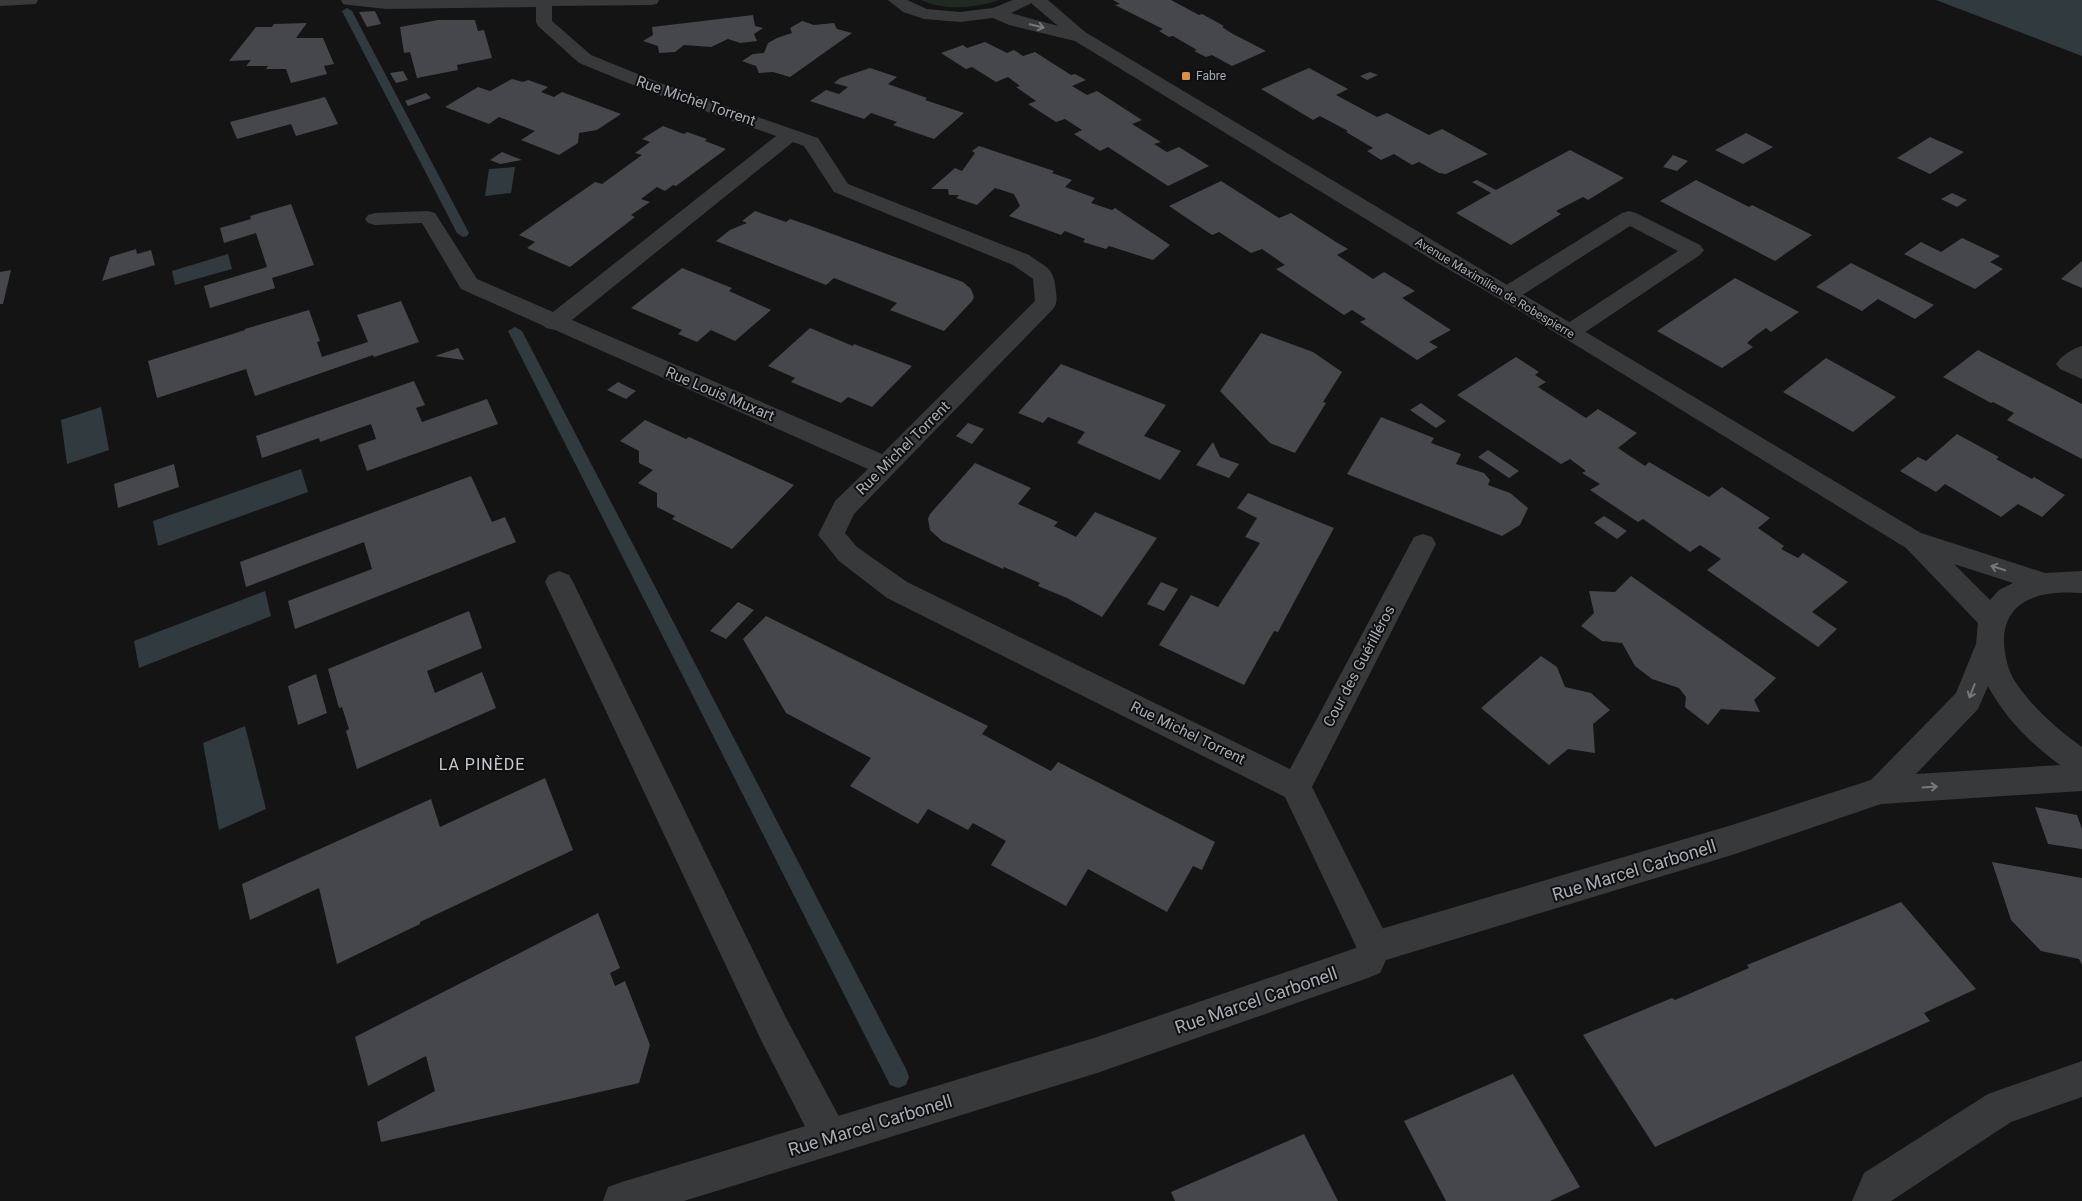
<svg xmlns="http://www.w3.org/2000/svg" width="2082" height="1201" viewBox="0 0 2082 1201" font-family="Roboto,sans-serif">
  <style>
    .green { fill: #222922 }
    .water { fill: #313a3e }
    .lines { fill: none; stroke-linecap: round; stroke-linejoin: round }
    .stream { fill: #313a3e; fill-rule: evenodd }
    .building { fill: #46474a }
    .service { fill: #37393b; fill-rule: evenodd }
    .minor { fill: #37393b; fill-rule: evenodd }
    .tertiary { fill: #37393b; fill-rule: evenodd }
    .oneway { stroke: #75797e }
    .poi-dot { fill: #db8f46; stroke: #0f0f10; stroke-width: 2 }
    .labels { text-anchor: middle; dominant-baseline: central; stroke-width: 4; stroke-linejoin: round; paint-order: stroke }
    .far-poi-label { font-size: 12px; fill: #a7adb4; stroke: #0f0f10; text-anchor: start }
    .far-street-label { font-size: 12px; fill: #a7adb4; stroke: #0f0f10 }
    .street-label { font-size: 15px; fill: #a7adb4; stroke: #0f0f10 }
    .neighbourhood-label { font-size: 16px; letter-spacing: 1px; fill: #c7cbd0; stroke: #0f0f10 }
    .near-street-label { font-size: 18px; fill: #a7adb4; stroke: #0f0f10 }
  </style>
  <rect width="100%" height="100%" fill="#141415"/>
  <path class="green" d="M921,0h78c-24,8 -55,11 -78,0z"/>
  <g class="water">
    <polygon points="1936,0 2082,0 2082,56"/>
    <polygon points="515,167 511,193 485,196 489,169"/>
    <polygon points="228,254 232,269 175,285 172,271"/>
    <polygon points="101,407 109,450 67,464 61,420"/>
    <polygon points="301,469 308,492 158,546 153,521"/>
    <polygon points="265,591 271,616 139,668 134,641"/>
    <polygon points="245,726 266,809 219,830 203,743"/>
  </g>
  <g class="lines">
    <g class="stream">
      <polygon points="347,8 352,11 469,233 467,236 463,237 457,233 342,11"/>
      <polygon points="515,327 522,331 906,1069 909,1077 906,1085 898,1088 890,1085 508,331"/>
    </g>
  </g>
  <g class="building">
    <polygon points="1113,0 1171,0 1199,15 1202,14 1224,26 1222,27 1233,34 1266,51 1232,66 1212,55 1206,57 1194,51 1197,50 1173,36 1169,37 1159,31 1163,29 1115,5 1120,4"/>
    <polygon points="375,11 381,24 367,27 359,12"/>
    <polygon points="753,15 755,26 763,28 754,34 757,41 740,43 728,39 711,47 684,45 675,52 659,53 658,46 643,41 653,35 652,27"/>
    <polygon points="438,20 475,20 478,31 484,30 492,58 457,65 458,70 417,78 410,52 404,53 400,27"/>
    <polygon points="802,21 814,25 834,23 837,29 852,33 790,77 773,72 759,73 756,66 742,61 753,54 764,53 768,43 777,38 792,33 790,28"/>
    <polygon points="307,23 296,38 323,38 334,64 324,66 327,74 291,83 286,69 266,69 268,66 246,66 251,60 229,61 256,27 272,27 274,24"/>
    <polygon points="985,42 1007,53 1014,50 1023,56 1035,52 1071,75 1075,74 1086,80 1072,86 1087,95 1097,91 1142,120 1132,124 1161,142 1154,144 1167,152 1179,147 1209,166 1168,186 1108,147 1100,151 1074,134 1082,130 1065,119 1056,122 1028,104 1036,101 1016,87 1020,86 1008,77 996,82 972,67 966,69 941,53 963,45 967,48"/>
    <polygon points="870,68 897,77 888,84 927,98 925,100 964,113 934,139 893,125 897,122 871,113 864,119 810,101 826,90 839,94 848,87 834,83 840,78"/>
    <polygon points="1309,68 1348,89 1336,95 1377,117 1387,113 1429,135 1442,129 1488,154 1446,174 1439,173 1419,162 1412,165 1394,154 1381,160 1367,151 1373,148 1346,132 1348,131 1320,116 1313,120 1261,89"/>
    <polygon points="403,71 408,80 396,83 390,73"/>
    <polygon points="1370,72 1378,75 1367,80 1360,76"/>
    <polygon points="512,79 523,82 528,80 548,87 541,92 554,97 562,92 621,114 597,130 579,133 578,143 559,155 521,140 535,131 499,117 489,124 445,107 478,87 490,91"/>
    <polygon points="426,93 431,98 408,106 405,101"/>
    <polygon points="325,97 338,124 296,136 291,124 237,139 230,122"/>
    <polygon points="663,126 684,134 687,132 707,139 705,141 726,149 676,186 673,185 665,191 657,187 641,199 650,202 631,215 635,217 570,267 527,248 535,242 519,235 595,182 602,184 642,155 635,153 650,142 642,139"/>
    <polygon points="1746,133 1773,147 1743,164 1715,150"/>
    <polygon points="1930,137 1964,152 1930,174 1897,158"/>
    <polygon points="979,146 1054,171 1052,173 1072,180 1065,187 1095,198 1091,203 1112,210 1115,208 1170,245 1153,260 1109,246 1106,249 1083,242 1085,239 1065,231 1061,235 1009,216 1020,206 1014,194 995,188 977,205 956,198 959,195 949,195 948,189 931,189 955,168 962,171 975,153 972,151"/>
    <polygon points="1570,150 1624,178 1588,200 1583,197 1556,211 1561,214 1511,245 1456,213 1491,193 1472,182 1477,180 1496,190"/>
    <polygon points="502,152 522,160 500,164 490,160"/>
    <polygon points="1673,155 1688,161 1677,171 1663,167"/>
    <polygon points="1696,180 1749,207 1752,205 1812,235 1775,261 1660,201"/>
    <polygon points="1221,181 1279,218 1291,213 1336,242 1348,249 1337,255 1373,279 1384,272 1415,291 1402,298 1451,330 1429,342 1438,347 1417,360 1360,322 1366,319 1352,310 1344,315 1276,269 1285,265 1262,249 1251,253 1219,232 1212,235 1169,206"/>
    <polygon points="1952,193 1967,200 1957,207 1941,199"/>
    <polygon points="291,204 314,265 272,278 275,288 210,308 204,286 267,267 256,233 224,243 220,228 251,219 250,216"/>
    <polygon points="755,211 786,222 790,219 808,225 963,282 971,289 974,297 972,301 944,331 890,310 897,303 834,278 826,285 716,241 730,230 747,223 742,221"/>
    <polygon points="1962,238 2000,256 1990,262 2003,269 1975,289 1904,254 1921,242 1941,252"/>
    <polygon points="136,249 137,254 151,250 155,265 102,281 110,257"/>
    <polygon points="2082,261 2082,288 2061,279"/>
    <polygon points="1851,263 1934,305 1915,319 1878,299 1862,311 1816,287"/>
    <polygon points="682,268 732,288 729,291 771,310 735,341 711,330 697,342 678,334 682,330 631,308"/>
    <polygon points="11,270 3,304 0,304 0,272"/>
    <polygon points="1735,278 1799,312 1771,332 1766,328 1755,336 1747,343 1753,347 1722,368 1657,331"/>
    <polygon points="401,301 419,342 374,357 373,355 255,396 246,369 157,398 148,361 245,330 245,329 309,310 320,341 317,342 322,357 368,342 357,315"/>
    <polygon points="810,328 853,346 854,344 912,366 872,407 848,397 841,403 791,382 795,378 768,366"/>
    <polygon points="1261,333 1313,352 1342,372 1323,402 1326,403 1295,453 1270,443 1220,391"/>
    <polygon points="458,348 464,360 435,356"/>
    <polygon points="1978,350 2082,404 2082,459 2007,420 2014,413 1993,402 1991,403 1943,377"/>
    <polygon points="1516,357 1539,372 1535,375 1546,382 1538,387 1586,418 1598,409 1637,433 1618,448 1645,466 1649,462 1709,497 1722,487 1770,518 1758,528 1784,546 1781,549 1798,558 1803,553 1848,582 1812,612 1837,629 1818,647 1707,570 1721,559 1700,545 1690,552 1643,519 1638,522 1590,490 1600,484 1582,473 1586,471 1570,459 1561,464 1457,395"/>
    <polygon points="1826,358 1896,397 1853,432 1783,392"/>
    <polygon points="1061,364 1166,405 1144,436 1181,451 1160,480 1077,443 1085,432 1048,417 1043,423 1018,413"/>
    <polygon points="414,381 425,405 416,408 422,422 487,399 498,424 367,471 358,445 376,439 371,424 320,442 319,438 262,458 256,436"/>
    <polygon points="618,382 636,391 626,399 607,390"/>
    <polygon points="1421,403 1446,421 1436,428 1410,410"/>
    <polygon points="1381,417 1434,438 1431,443 1461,454 1456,464 1484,473 1490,480 1488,485 1510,493 1528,508 1520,525 1502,536 1347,474"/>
    <polygon points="645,420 686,439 689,437 794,485 732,549 672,519 675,516 657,507 657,493 638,483 653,470 639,463 639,451 620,441"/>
    <polygon points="968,423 984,429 972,444 956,436"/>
    <polygon points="1957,434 1999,457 1996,459 2032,479 2034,477 2065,495 2042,517 2018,504 2001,517 1945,484 1936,492 1900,471 1918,457 1926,461"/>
    <polygon points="1213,442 1220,457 1239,464 1229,478 1196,465"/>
    <polygon points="1488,450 1519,471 1509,478 1478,457"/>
    <polygon points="975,463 1031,488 1018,504 1058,522 1054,526 1076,537 1095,512 1157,538 1102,617 1067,598 1038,586 1040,583 1004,567 1003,569 942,541 930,530 928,519 930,514"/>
    <polygon points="174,464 179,487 118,508 114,484"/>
    <polygon points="471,476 492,522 505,517 516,542 295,629 288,601 372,569 364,542 246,587 240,562"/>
    <polygon points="1248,493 1334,528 1278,632 1274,631 1244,685 1159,645 1191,595 1218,607 1260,543 1245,537 1257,518 1237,508"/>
    <polygon points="1604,516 1627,531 1617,539 1594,523"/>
    <polygon points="1631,576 1776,678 1754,700 1760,712 1721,709 1708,725 1685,707 1686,697 1679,688 1652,679 1635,666 1622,643 1602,641 1581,626 1594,613 1589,591 1615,592"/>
    <polygon points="1161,582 1178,589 1164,611 1147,604"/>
    <polygon points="738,602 754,610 726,639 710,631"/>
    <polygon points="469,611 482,648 427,671 435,693 482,672 496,708 357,769 346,731 349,729 342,707 339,708 328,669"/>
    <polygon points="766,616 988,726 982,734 1051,771 1058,762 1215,842 1202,870 1193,866 1167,912 1088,869 1066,906 991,865 1006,841 973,823 968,830 928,809 918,824 850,786 871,758 786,713 743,639"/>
    <polygon points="1541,656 1557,667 1565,687 1591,693 1610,710 1593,724 1595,753 1568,749 1549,765 1481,708"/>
    <polygon points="316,674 327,713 298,725 288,686"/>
    <polygon points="545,778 573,850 420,922 420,924 337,964 319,888 250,920 242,884 431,799 440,827"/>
    <polygon points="2035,807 2077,815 2082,829 2082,849 2048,844"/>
    <polygon points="1992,862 2082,878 2082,965 2079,959 2041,951 2011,920"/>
    <polygon points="1901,902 1976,989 1924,1013 1930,1021 1655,1147 1583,1035 1672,998 1675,1000 1749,968 1747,965"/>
    <polygon points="598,913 620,968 610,973 615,986 625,981 650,1045 639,1083 381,1142 377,1122 435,1091 426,1056 368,1086 355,1037"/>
    <polygon points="1513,1074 1580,1187 1550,1201 1446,1201 1404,1121"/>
    <polygon points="1304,1134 1338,1201 1175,1201 1171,1192"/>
  </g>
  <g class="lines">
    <g class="service">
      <polygon points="1629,211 1636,213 1700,245 1704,250 1700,255 1578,337 1570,339 1562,337 1559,332 1562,327 1678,251 1630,226 1516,299 1508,301 1500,299 1497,294 1500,289 1622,213"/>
      <polygon points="559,571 569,575 573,582 785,1016 843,1124 849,1137 843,1150 830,1156 817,1150 761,1040 545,582 549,575"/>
    </g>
    <g class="minor">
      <polygon points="0,0 38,0 36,4 0,6"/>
      <path d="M341,0h318l-2,4 -6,1 -99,1v15l39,34 69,28 158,55 30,46 181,71c19,14 25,12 27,37 1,7 1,10 -2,16l-200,206 -9,19 12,14 50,35 383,187 124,-232 9,-3 9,3 4,7 -124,243 74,148 5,12 -5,12 -12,4 -12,-4 -77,-162 -398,-199 -48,-37 -21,-26 17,-34 33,-32 -313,-139 -9,-2 -2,-2 -83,-37 -39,-66 -47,2 -7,-2 -3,-4 3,-4 7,-2 53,-2 7,2 42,66 76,33 223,-176 -128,-45 -69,-28 -41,-37 -2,-4v-15l-149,2 -38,-4 -6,-1zM793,142l11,4 30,46 179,73 20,14 2,22 -153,153 -310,-134z"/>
      <path d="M2082,346v33l-22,-10 -4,-5c6,-9 16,-15 26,-18z"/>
      <polygon points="2082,1061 2082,1097 2011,1122 1891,1201 1852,1201 1864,1173 1988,1094"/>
    </g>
    <path class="tertiary" d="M888,0h19l20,9 33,3 33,-4 20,-8h35l37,32 836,501 124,40 37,-2v22c-37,-3 -79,4 -78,50 1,14 4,28 12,40 17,25 41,46 66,64v44l-201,13 -149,51 -346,105 -6,13 -12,5 -271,95 -413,128h-81l5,-14 14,-5 475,-145 259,-89 6,-13 12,-4 358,-106 139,-45 85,-87 20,-49 2,-21 -72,-75 -384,-236 -86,-50 -361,-221 -66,-16 -16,-7 -33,4 -36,-3 -21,-7zM1032,3v1l26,22 -47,-13zM1954,564l59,19 -14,7 -9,10zM1988,686c17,32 43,58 72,79l-144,9 62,-65z"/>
  </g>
  <defs><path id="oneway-shaft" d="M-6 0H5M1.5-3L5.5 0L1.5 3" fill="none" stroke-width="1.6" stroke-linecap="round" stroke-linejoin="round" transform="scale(1.25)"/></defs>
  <g class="oneway">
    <use href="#oneway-shaft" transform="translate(1037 26) rotate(14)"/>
    <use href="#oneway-shaft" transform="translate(1998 568) rotate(-162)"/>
    <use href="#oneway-shaft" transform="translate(1972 691) rotate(111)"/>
    <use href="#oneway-shaft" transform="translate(1930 787) rotate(-4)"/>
  </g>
  <rect class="poi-dot" x="1181" y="71" width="10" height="10" rx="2.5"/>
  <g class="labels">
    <g class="far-poi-label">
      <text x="1196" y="76">Fabre</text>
    </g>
    <g class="far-street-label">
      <text transform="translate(1495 288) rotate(31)">Avenue Maximilien de Robespierre</text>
    </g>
    <g class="street-label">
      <text transform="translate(696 101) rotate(19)">Rue Michel Torrent</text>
      <text transform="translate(720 394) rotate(23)">Rue Louis Muxart</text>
      <text transform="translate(903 448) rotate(-45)">Rue Michel Torrent</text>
      <text transform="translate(1359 666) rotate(-62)">Cour des Guérilléros</text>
      <text transform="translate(1188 733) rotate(26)">Rue Michel Torrent</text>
    </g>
    <g class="neighbourhood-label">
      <text x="482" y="764">LA PINÈDE</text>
    </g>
    <g class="near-street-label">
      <text transform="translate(1634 870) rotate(-17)">Rue Marcel Carbonell</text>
      <text transform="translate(1256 1000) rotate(-19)">Rue Marcel Carbonell</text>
      <text transform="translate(870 1125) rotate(-17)">Rue Marcel Carbonell</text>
    </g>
  </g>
</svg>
